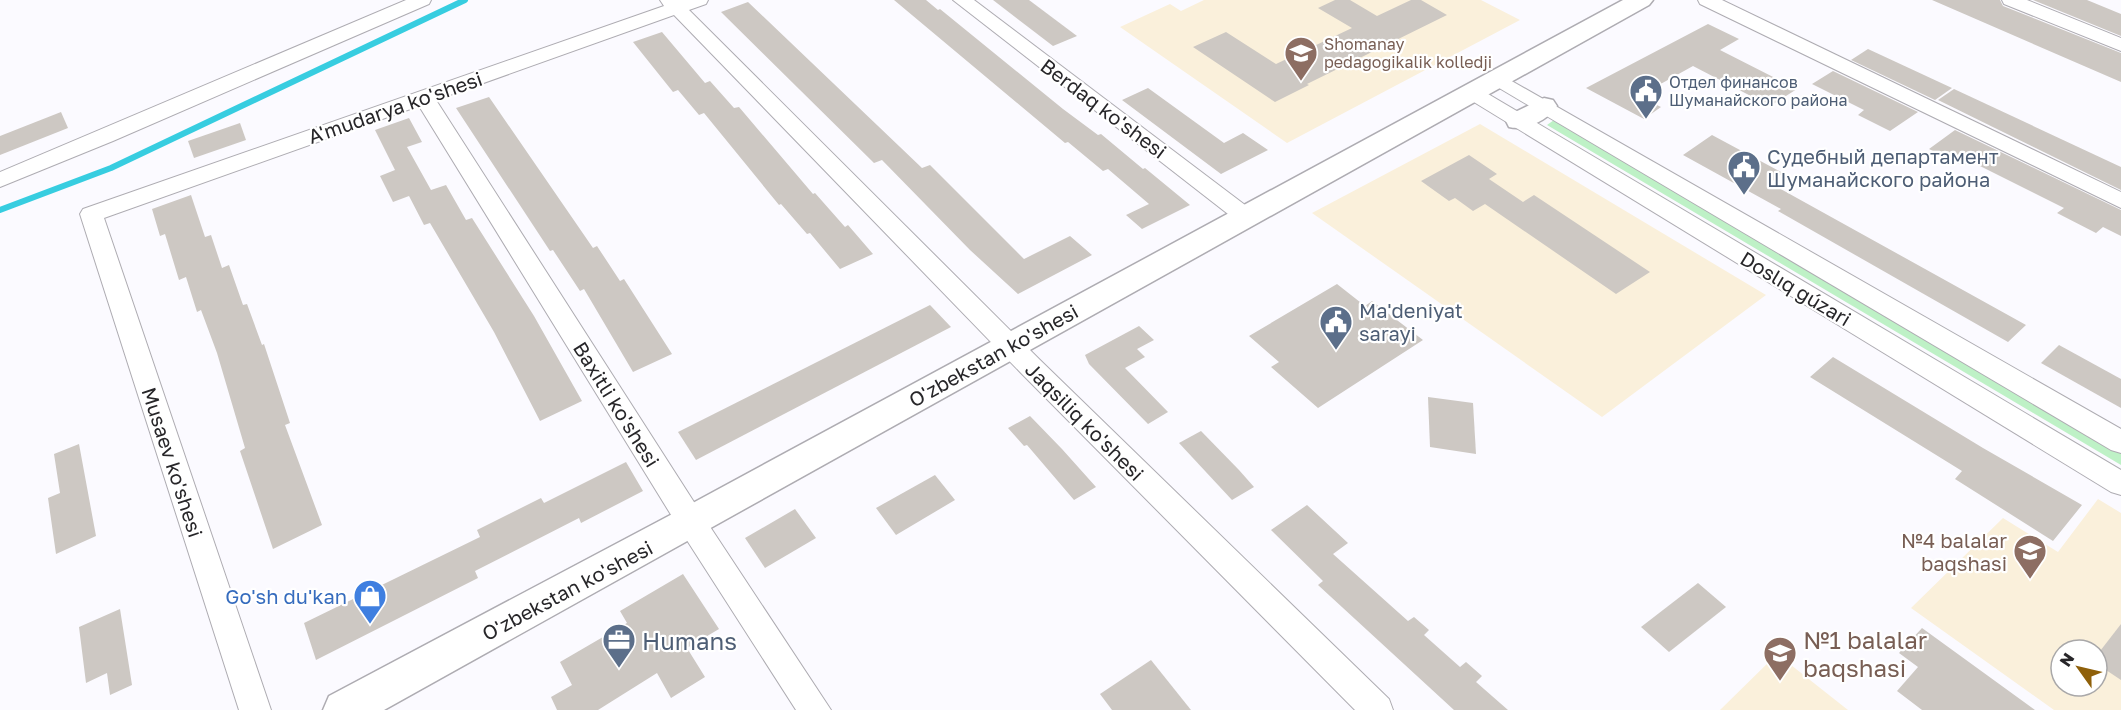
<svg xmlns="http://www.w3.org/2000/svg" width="2121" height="710" viewBox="0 0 2121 710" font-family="'Golos Text',sans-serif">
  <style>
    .education { fill: #faf0db; fill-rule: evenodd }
    .green { fill: #bef1c6 }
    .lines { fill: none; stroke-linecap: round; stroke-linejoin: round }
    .stream { stroke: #37cde0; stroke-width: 6 }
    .building { fill: #cdc8c3 }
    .street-casing { stroke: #aeacb2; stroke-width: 2 }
    .secondary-casing { stroke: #aeacb2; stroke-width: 3 }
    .street { fill: #fff; fill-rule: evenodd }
    .secondary { fill: #fff; fill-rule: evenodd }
    .labels { text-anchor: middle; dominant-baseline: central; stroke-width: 4.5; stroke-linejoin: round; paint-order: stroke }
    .far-education-label { font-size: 16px; fill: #785e54; stroke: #fff; text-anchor: start }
    .far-service-label { font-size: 16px; fill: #4e5e75; stroke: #fff; text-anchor: start }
    .street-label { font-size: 20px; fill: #272629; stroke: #fff }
    .service-label { font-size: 20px; fill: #4e5e75; stroke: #fff; text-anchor: start }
    .education-label { font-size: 20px; fill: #785e54; stroke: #fff; text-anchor: end }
    .shop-label { font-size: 20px; fill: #366cbe; stroke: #fff; text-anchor: end }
    .near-education-label { font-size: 24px; fill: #785e54; stroke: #fff; text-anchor: start }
    .near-service-label { font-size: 24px; fill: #4e5e75; stroke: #fff; text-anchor: start }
  </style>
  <rect width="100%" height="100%" fill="#fbfaff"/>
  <g class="education">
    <polygon points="1204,0 1481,0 1520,20 1287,143 1120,27 1170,4 1181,11"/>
    <polygon points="1480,124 1766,295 1602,417 1312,213"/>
    <path d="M2098,499l23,14v197h-67l-143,-102 92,-90 55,34zM2061,650h36v36h-36z"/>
    <polygon points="1777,654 1848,710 1720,710"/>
  </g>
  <polygon class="green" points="1554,120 2121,452 2121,465 1547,125"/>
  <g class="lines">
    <polyline class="stream" points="0,210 111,168 465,0"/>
  </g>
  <g class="building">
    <polygon points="894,0 926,0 938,10 940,9 1063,109 1098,135 1101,134 1143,169 1145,168 1190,205 1142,229 1126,215 1149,204 1108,169 1103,171 1068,142 1065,143"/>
    <polygon points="993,0 1029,0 1077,36 1053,46"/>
    <polygon points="1335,0 1350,0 1377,16 1411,0 1421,0 1447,15 1307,84 1309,85 1275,102 1193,47 1226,32 1276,64 1352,28 1318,8"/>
    <polygon points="1932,0 2000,0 2003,6 2121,53 2121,82"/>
    <polygon points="2033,0 2087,0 2121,14 2121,36"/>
    <polygon points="748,2 922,168 930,165 1024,259 1070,236 1092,255 1018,294 970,250 882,160 874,163 721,12"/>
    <polygon points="1708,24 1739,39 1720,50 1797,89 1770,106 1693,66 1639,96 1661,107 1644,119 1586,88"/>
    <polygon points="662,32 705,83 710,81 734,108 739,107 813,194 815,193 845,227 848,225 873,254 840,269 810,233 807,234 781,204 779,205 704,113 699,115 678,90 673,92 633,42"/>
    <polygon points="1868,49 1952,88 1935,100 1851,60"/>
    <polygon points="1833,71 1918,112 1890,131 1858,115 1864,110 1812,84"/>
    <polygon points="1148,88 1224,143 1243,133 1268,150 1221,174 1122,100"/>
    <polygon points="1954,89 2121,167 2121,190 1938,100"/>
    <polygon points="489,97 593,248 597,246 620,281 624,279 672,354 633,372 584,289 580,291 553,250 550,251 456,108"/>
    <polygon points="61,112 68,128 0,155 0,136"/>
    <polygon points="409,118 422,142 407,147 431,190 446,185 466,220 472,218 534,316 582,401 540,421 494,332 430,223 424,225 409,196 393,202 380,176 395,170 375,130"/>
    <polygon points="240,123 246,140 194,158 188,141"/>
    <polygon points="1955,130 2121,210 2121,236 2103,227 2096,233 2057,213 2064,208 1970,161 1963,166 1929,149"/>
    <polygon points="1712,135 1783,173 1770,183 2026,325 2008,342 1778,211 1781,209 1683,155"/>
    <polygon points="1469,155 1497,174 1489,179 1523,202 1534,195 1650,272 1616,294 1485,204 1473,211 1455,198 1449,201 1421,181"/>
    <polygon points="191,195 205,237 211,235 222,268 229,265 243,305 247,304 262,345 264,344 290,423 285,425 322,525 273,549 240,451 245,448 217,353 201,310 197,312 186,277 179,280 165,234 160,236 152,209"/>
    <polygon points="1337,284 1365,306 1372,301 1423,340 1318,408 1271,367 1279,362 1249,336"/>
    <polygon points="930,305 951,327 696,460 678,432"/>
    <polygon points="1139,326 1154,340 1137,349 1145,357 1125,368 1168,412 1148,424 1089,364 1085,355"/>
    <polygon points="2059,345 2121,379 2121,408 2041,363"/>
    <polygon points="1833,357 1983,448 2082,505 2053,541 1955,479 1962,471 1810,377"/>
    <polygon points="1428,397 1473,403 1476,454 1430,447"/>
    <polygon points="1030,416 1062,449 1096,487 1074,500 1027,445 1024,446 1008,428"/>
    <polygon points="1201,431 1239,470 1254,487 1232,500 1179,443"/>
    <polygon points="79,444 96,536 56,554 48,498 60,493 54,454"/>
    <polygon points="626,462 643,491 581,523 579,518 475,571 478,578 316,660 304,623 480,537 477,530 541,498 544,503"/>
    <polygon points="935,475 955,500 896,535 876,508"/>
    <polygon points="1307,505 1348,543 1333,554 1408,621 1414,617 1429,630 1424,635 1460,667 1466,662 1482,676 1476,682 1508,710 1454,710 1318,585 1323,581 1271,530"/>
    <polygon points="795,509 816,538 765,568 745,538"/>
    <polygon points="683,574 719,629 687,648 705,677 671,698 657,673 598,710 557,710 551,697 572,685 560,662 627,623 620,611"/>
    <polygon points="1698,583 1726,607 1669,652 1641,627"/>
    <polygon points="120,609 132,685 110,695 107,673 86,683 79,627"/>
    <polygon points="2121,624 2121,680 2097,664 2097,655"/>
    <polygon points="1922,628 2035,710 1922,710 1897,691 1918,667 1899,653"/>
    <polygon points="1151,660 1191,710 1112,710 1100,694"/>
  </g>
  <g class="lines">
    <g class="street-casing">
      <g id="street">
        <polygon points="406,0 431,0 429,4 113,141 0,187 0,172"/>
        <polygon points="660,0 708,0 706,4 689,10 1039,359 1389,699 1393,710 1355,710 1021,373 674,15 436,100 701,513 831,710 796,710 681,531 419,106 104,218 271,710 239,710 80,214 83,209 664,6"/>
        <polygon points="953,0 974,0 1253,211 1256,216 1253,221 1245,224 1237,221"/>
        <polygon points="1698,0 1722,0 2121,192 2121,208 1700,4"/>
        <polygon points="2002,0 2027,0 2121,38 2121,51 2004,4"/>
        <polygon points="1496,72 2121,429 2121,453 2111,450 1489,82 1486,78 1489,74"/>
        <polygon points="1471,86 1478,88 2121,470 2121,495 2111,492 1464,96 1461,92 1464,88"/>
      </g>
    </g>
    <g class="secondary-casing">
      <g id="secondary">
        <polygon points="1623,0 1653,0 1649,5 384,710 323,710 329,696 678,511"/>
        <path d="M1544,98l9,2 4,6c-9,14 -31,25 -48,21l-3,-6 3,-6z"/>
      </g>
    </g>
    <use href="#street" class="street"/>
    <use href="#secondary" class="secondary"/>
  </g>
  <defs>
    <g id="university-pin" transform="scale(1.725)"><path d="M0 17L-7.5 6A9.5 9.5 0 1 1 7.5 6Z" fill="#8d6e63" stroke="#fff"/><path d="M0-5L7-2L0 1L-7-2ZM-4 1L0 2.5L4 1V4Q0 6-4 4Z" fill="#fff"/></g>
    <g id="civic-pin" transform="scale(1.725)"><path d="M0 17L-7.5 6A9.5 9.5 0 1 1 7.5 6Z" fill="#5c6f8a" stroke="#fff"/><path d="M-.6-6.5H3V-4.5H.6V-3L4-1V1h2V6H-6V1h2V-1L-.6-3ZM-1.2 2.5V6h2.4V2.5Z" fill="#fff"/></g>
    <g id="school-pin" transform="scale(1.725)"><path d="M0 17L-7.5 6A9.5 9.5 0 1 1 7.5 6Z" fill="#8d6e63" stroke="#fff"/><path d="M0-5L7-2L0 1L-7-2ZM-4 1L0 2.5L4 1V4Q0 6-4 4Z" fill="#fff"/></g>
    <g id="shop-pin" transform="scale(1.725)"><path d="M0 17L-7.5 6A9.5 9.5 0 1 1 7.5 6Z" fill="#3f7fe0" stroke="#fff"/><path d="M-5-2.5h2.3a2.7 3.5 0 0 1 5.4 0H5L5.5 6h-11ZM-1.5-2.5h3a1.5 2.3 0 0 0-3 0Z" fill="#fff"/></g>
    <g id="office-pin" transform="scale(1.725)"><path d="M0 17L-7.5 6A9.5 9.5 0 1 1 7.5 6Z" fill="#5c6f8a" stroke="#fff"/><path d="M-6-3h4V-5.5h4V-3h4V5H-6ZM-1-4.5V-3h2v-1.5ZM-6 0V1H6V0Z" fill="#fff"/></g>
  </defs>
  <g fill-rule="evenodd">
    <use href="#university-pin" x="1301" y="53"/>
    <use href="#civic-pin" x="1646" y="91"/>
    <use href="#civic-pin" x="1744" y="167"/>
    <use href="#civic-pin" x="1336" y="322"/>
    <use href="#school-pin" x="2030" y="551"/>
    <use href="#shop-pin" x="370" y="596"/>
    <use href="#office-pin" x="619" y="640"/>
    <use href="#school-pin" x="1780" y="653"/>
  </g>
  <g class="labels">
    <g class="far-education-label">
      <text x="1324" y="44">Shomanay<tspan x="1324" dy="18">pedagogikalik kolledji</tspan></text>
    </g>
    <g class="far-service-label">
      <text x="1669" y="82">Отдел финансов<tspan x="1669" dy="18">Шуманайского района</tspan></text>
    </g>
    <g class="street-label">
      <text transform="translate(395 107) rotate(-19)">A'mudarya ko'shesi</text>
      <text transform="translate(1104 108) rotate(37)">Berdaq ko'shesi</text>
      <text transform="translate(1796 288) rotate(31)">Doslıq gúzari</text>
      <text transform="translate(993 355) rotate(-29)">O'zbekstan ko'shesi</text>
      <text transform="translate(617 404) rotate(58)">Baxitli ko'shesi</text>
      <text transform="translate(1085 421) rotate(45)">Jaqsiliq ko'shesi</text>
      <text transform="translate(173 462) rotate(72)">Musaev ko'shesi</text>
      <text transform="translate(567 590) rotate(-28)">O'zbekstan ko'shesi</text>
    </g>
    <g class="service-label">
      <text x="1767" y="156">Судебный департамент<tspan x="1767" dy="23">Шуманайского района</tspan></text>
      <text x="1359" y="310">Ma'deniyat<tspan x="1359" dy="23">sarayi</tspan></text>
    </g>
    <g class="education-label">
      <text x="2007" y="540">№4 balalar<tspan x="2007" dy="23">baqshasi</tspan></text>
    </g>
    <g class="shop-label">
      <text x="347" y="596">Go'sh du'kan</text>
    </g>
    <g class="near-education-label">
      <text x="1803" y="639">№1 balalar<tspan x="1803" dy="28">baqshasi</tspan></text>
    </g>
    <g class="near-service-label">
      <text x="642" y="640">Humans</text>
    </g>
  </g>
  <g transform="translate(2079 668) rotate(304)"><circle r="28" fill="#ffffff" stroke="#a9a8a9" stroke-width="1.5"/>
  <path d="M0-4.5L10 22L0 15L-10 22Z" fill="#8f600a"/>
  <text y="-9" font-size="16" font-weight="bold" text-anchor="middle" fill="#272629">N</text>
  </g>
</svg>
